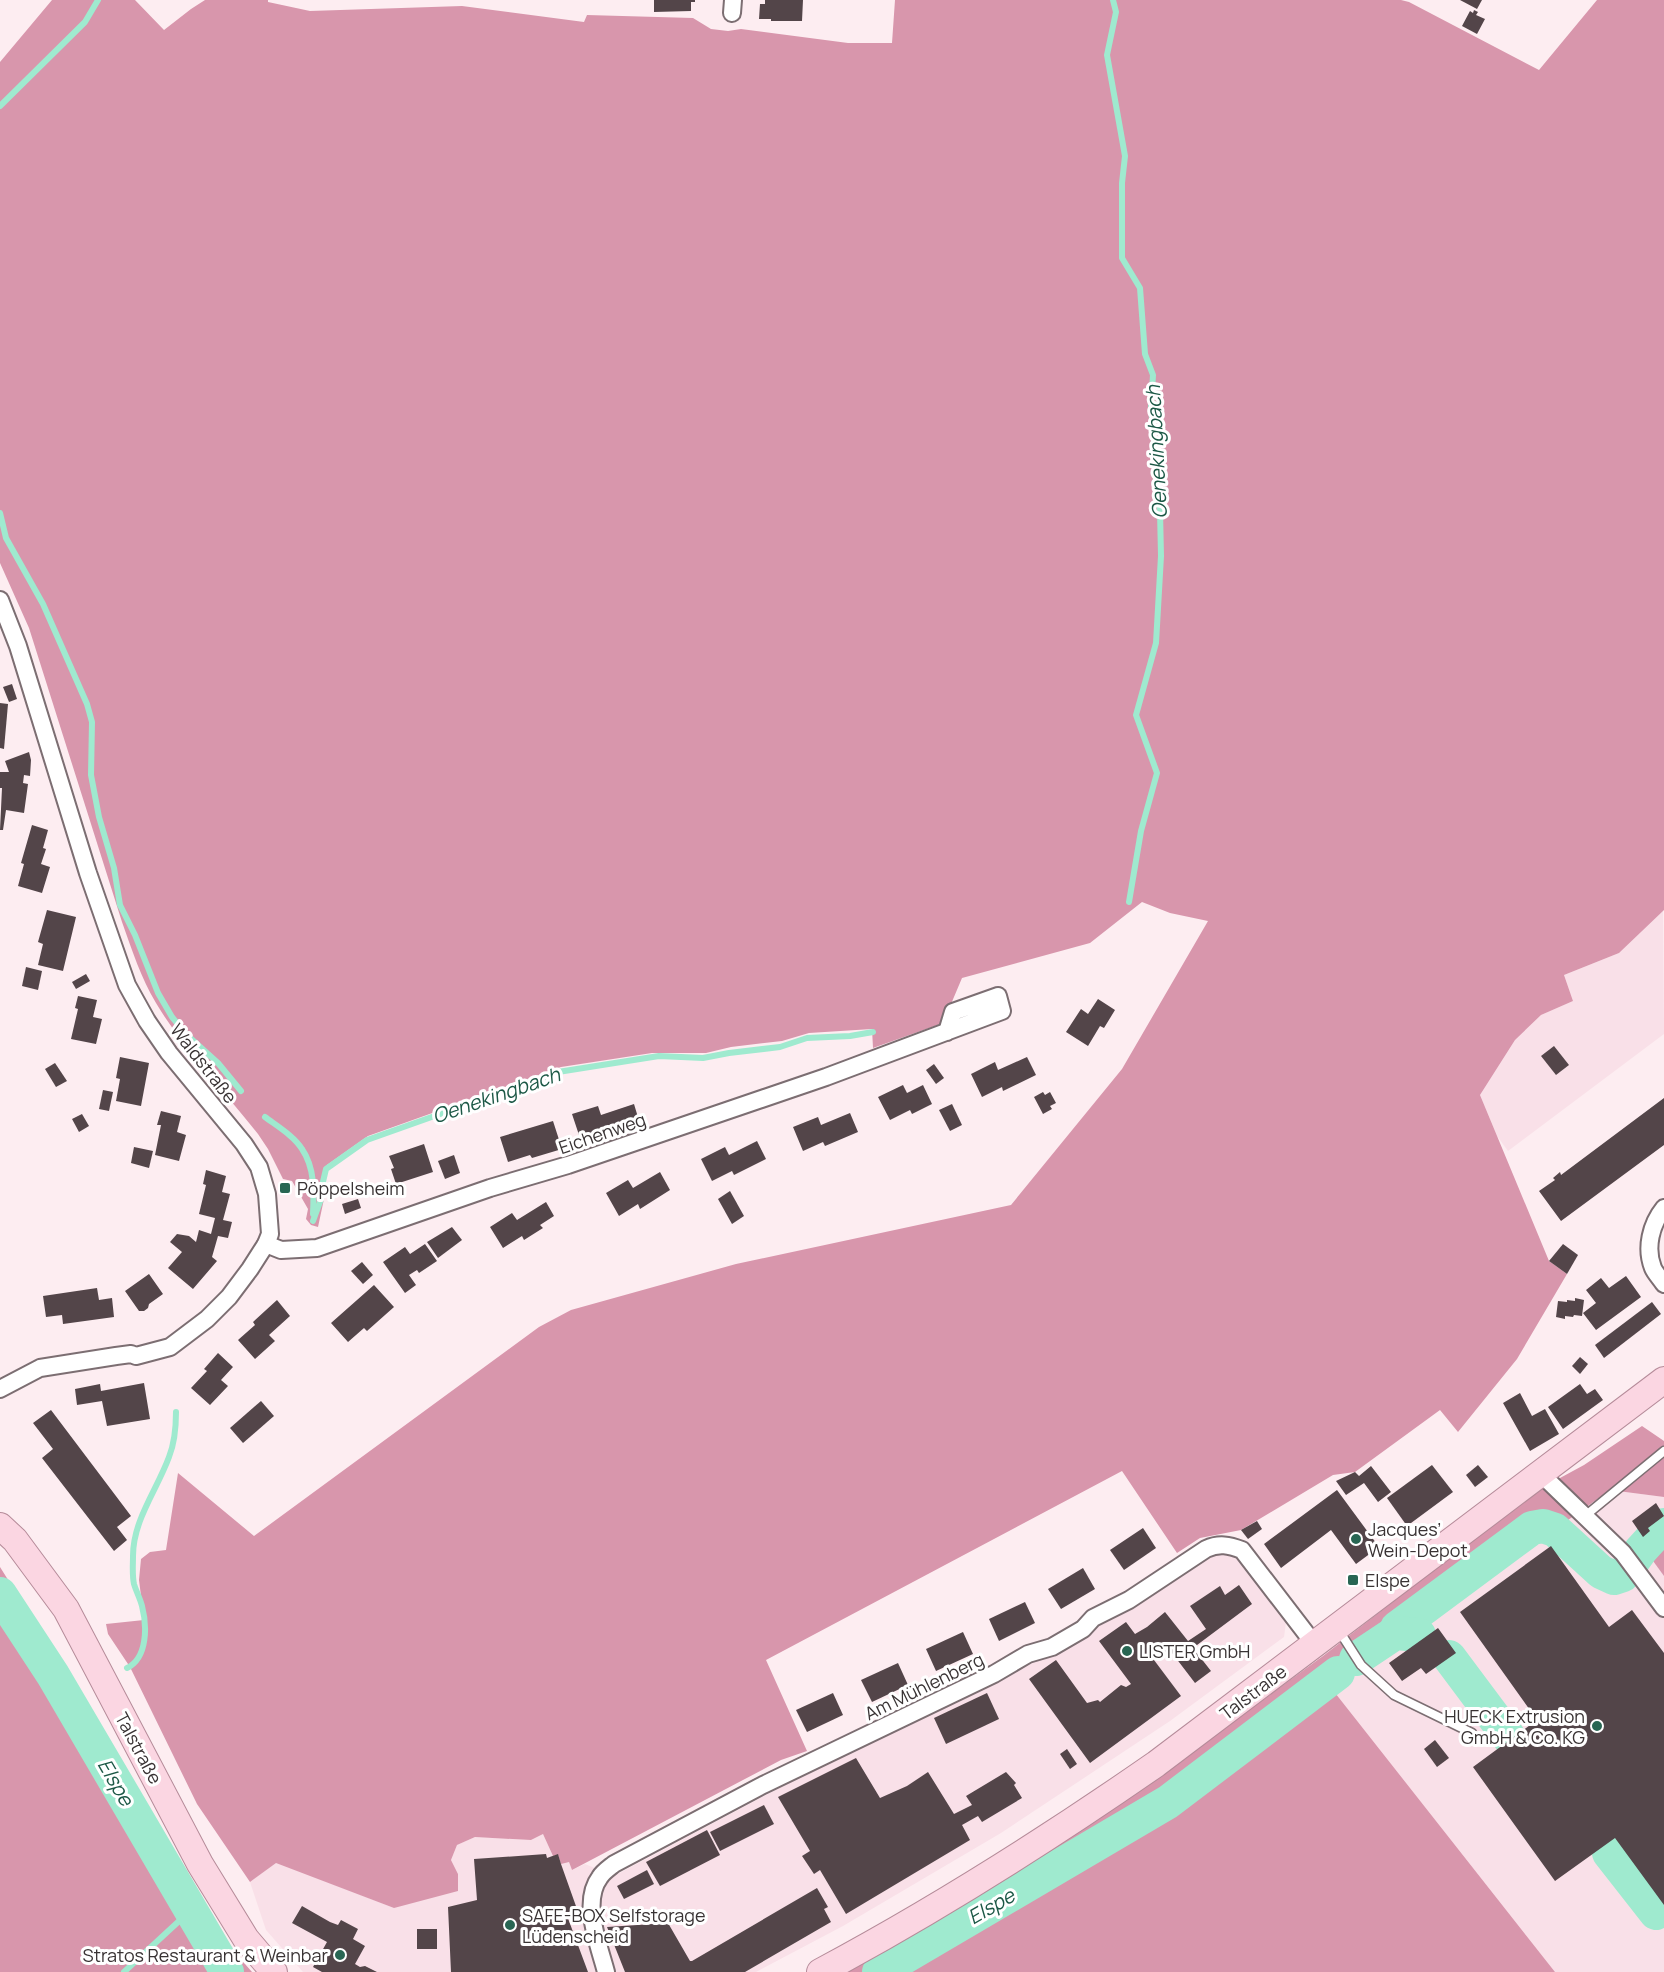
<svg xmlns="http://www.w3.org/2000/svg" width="1664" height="1972" viewBox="0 0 1664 1972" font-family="Manrope,sans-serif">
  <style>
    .built { fill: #f9e0e8 }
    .forest { fill: #d896ac }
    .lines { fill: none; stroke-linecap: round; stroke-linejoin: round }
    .stream { stroke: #9feacf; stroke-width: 6 }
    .river { stroke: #9feacf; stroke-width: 34 }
    .building { fill: #534549 }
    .service-casing { stroke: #7c6e72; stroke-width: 11 }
    .minor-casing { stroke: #7c6e72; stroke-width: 20 }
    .primary-casing { stroke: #b58b99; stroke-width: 28 }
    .service { stroke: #fff; stroke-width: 8 }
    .minor { stroke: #fff; stroke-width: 16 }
    .primary { stroke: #fbd6e2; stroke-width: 26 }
    .poi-dot { fill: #286653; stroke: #fff; stroke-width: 2 }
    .labels { text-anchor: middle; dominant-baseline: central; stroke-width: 6; stroke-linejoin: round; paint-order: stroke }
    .street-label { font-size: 18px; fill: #393334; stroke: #fff }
    .poi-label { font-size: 18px; fill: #393334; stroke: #fff; text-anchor: start }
    .water-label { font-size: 20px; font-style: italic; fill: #1c5846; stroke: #fff }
  </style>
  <rect width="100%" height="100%" fill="#fdedf1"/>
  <g class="built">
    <polygon points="1663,909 1664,1034 1508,1151 1497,1136 1480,1095 1515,1040 1541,1015 1573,1001 1564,975 1619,953"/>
    <polygon points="1610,1490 1664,1497 1664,1536 1649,1554 1664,1576 1664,1972 1555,1972 1332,1689"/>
    <polygon points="1222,1552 1231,1554 1240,1561 1286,1622 1284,1637 1170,1721 1001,1833 843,1926 756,1972 303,1972 266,1930 250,1882 276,1862 394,1908 458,1874 451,1860 457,1845 475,1837 531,1840 543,1834 553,1856 569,1862 572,1870 585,1864 614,1876 837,1757 1013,1674 1021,1665 1130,1609 1209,1556"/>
  </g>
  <g class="forest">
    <path d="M52,0h83l29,30 27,-21 14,-9h63v2l42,9 152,-5 122,16 3,-7 106,3 18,11 17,2 13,-2 107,14h44l3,-43h506l8,2 130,68 58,-70h67v910l-45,43 -55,22 9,26 -32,14 -26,25 -35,55 69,166 18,13 -50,85 -59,73 -18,-22 -85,62 -22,3 -92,55 -41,8 -23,15 -55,-82 -356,189 41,91 -26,9 -209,110 -3,-8 -8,2 -3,-9 -5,1 -10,-22 -12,6 -56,-3 -18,8 -6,15 7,14v17l-64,17 -118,-45 -26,19 -53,-78 -67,-137 -22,-33 -2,-10 38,-4 -5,-40 2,-21 9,-7 16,-2 12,-77 76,63 285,-209 32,-17 165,-46 275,-59 111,-136 86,-148 -38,-8 -28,-11 -52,41 -128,35 -19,45 -70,25 -1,-19 -63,4 -27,8 -51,6 -25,6h-54l-91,14 -193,69 -41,29 -8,33 5,1 -6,28 -7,-2 -5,-6 2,-10 -16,-28 -9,-2 -15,-30 -10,-15c-34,-43 -74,-84 -102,-131 -15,-25 -24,-53 -34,-81l-93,-294 -29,-65v-501z"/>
    <polygon points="1642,1426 1664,1441 1664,1497 1610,1490 1332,1689 1555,1972 847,1972 875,1957 1118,1806 1323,1656 1536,1491 1584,1465"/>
    <polygon points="1664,1536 1664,1576 1648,1554"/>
    <polygon points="0,1567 67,1674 202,1915 252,1972 0,1972"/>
  </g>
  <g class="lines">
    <g class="stream">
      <polyline points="1113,0 1116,12 1107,55 1125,156 1122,183 1122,258 1140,288 1145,354 1153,375 1151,407 1160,511 1161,556 1156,643 1136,715 1157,773 1141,831 1129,902"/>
      <polyline points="0,106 85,22 98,0"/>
      <polyline points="0,513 6,538 43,604 87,704 92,722 91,775 99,817 114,868 120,905 135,935 158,993 172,1017 187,1035 218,1063 241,1091"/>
      <path d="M265,1117c12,9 29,19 37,32 13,19 12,43 11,65"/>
      <polyline points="313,1221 321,1199 322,1186 326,1169 367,1140 558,1072 659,1056 703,1058 729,1053 780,1047 807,1038 850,1036 873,1032"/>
      <polyline points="33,1644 38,1642"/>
      <path d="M127,1668c21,-10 20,-43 15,-62 -2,-8 -6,-15 -8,-22 -2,-9 -1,-19 -1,-28 0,-36 24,-66 36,-99 6,-15 7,-29 7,-45"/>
      <polyline points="124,1972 191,1910"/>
    </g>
    <g class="river">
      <polyline points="0,1594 53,1675 227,1972"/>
      <polyline points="1395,1633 1397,1628 1532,1528 1543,1526 1555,1530 1601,1572 1614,1578 1623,1575 1641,1550 1664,1525"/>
      <polyline points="1449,1657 1511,1740"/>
      <polyline points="1356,1659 1395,1633 1419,1635"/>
      <polyline points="1609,1853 1656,1913"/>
      <polyline points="879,1972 1168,1802 1338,1673"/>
    </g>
  </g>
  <g class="building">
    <polygon points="654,0 695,0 695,2 691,2 691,11 654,12"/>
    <polygon points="765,0 803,0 802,21 771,21 771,19 759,19 760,4 765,4"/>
    <polygon points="1460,0 1482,0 1477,9"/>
    <polygon points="1474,10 1478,12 1476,15 1485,19 1477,34 1462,26 1470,11 1473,13"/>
    <polygon points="12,684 17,699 9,702 3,687"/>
    <polygon points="0,703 8,704 4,749 0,748"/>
    <polygon points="29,752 31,760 30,776 24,775 23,783 28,784 24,813 6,810 3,830 0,830 2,788 0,788 0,772 9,772 5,761"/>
    <polygon points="32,825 48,830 43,848 46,849 41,864 50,867 42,893 18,886 24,864 21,863"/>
    <polygon points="47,910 76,917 63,971 38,965 43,944 38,942"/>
    <polygon points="26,967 42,971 38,990 22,986"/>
    <polygon points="86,974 90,981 76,989 72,982"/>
    <polygon points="78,996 97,1000 93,1017 102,1019 96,1044 71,1039 78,1009 75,1008"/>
    <polygon points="1098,999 1115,1010 1104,1028 1100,1026 1088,1046 1066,1032 1081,1009 1088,1014"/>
    <polygon points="1554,1046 1569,1065 1556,1075 1541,1056"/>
    <polygon points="120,1057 149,1063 141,1106 116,1101 120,1079 116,1078"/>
    <polygon points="1027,1057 1036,1075 1003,1091 1002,1087 982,1097 971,1074 995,1062 998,1070"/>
    <polygon points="55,1063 67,1081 56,1087 45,1069"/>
    <polygon points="934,1064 944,1078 936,1084 926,1070"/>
    <polygon points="903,1085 907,1093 923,1085 932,1104 912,1114 910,1110 890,1120 878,1097"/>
    <polygon points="103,1090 113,1092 109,1111 99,1109"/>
    <polygon points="1043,1092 1045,1095 1050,1092 1056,1103 1050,1106 1052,1109 1043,1114 1034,1097"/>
    <polygon points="1664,1098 1664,1145 1561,1221 1539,1191 1555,1180 1553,1178 1560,1172 1561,1175"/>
    <polygon points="634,1104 640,1124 603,1135 602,1131 580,1138 572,1114 598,1106 601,1115"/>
    <polygon points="952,1104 962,1125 950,1131 939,1110"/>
    <polygon points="161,1111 181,1116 177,1132 186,1135 179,1161 155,1155 161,1125 157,1125"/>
    <polygon points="850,1113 858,1132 825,1146 823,1142 803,1151 793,1127 818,1117 821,1125"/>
    <polygon points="82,1114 89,1126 79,1132 72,1119"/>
    <polygon points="553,1121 562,1149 532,1158 530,1155 508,1162 500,1137"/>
    <polygon points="757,1141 766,1159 734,1175 732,1171 712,1181 701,1159 725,1147 729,1155"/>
    <polygon points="424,1144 433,1172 396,1184 391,1169 394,1168 389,1156"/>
    <polygon points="134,1147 153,1151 149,1168 131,1163"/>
    <polygon points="454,1155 460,1173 445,1179 438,1161"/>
    <polygon points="206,1170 226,1176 222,1192 230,1194 223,1220 232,1222 228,1238 218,1236 212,1257 217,1261 193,1289 168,1268 182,1252 170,1242 177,1234 189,1236 196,1242 199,1230 211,1234 215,1218 199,1214 206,1185 203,1184"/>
    <polygon points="660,1172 670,1190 640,1209 638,1204 619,1216 606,1193 628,1180 633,1188"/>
    <polygon points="730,1191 744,1216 732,1224 718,1199"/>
    <polygon points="358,1199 361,1208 345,1214 342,1204"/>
    <polygon points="546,1202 554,1216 540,1225 543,1228 524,1240 522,1236 503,1248 490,1227 512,1213 517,1220"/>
    <polygon points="452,1227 462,1240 438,1258 427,1242"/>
    <polygon points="425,1244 437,1261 419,1273 417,1270 409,1275 416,1285 405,1293 383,1262 405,1247 410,1254"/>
    <polygon points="1563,1244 1578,1255 1567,1274 1549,1261"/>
    <polygon points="362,1262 373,1275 363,1284 351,1271"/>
    <polygon points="149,1274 163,1294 149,1304 148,1308 144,1311 139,1311 125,1291"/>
    <polygon points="1626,1276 1641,1297 1596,1330 1583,1313 1596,1303 1586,1290 1601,1278 1609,1288"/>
    <polygon points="374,1285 394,1307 367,1331 364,1328 348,1342 331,1323"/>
    <polygon points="97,1288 99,1300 112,1298 114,1317 63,1324 62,1315 46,1317 43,1296"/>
    <polygon points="1575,1298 1584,1300 1582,1316 1574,1315 1573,1317 1565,1316 1565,1319 1556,1317 1558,1301 1567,1302 1567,1300 1575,1301"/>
    <polygon points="277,1300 290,1316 269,1335 275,1341 255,1359 238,1340 255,1325 253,1322"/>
    <polygon points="1652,1302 1661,1314 1604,1358 1595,1345"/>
    <polygon points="218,1353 233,1367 221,1380 228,1386 210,1405 191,1388 207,1371 204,1369"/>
    <polygon points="1580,1357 1588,1364 1580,1374 1572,1366"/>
    <polygon points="144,1383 150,1419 107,1426 102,1401 77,1405 75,1389 100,1384 101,1391"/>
    <polygon points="1580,1384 1587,1394 1595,1389 1603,1400 1563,1429 1548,1407"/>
    <polygon points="1520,1393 1532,1416 1545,1409 1559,1434 1530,1451 1503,1403"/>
    <polygon points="261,1401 274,1416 243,1443 230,1428"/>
    <polygon points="51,1410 131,1516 117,1527 127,1540 114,1551 42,1458 53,1449 33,1423"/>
    <polygon points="1432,1465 1453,1492 1407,1526 1387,1498"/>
    <polygon points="1478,1465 1488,1477 1475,1487 1466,1475"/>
    <polygon points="1371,1466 1391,1492 1378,1502 1364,1483 1346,1495 1336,1481 1355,1472 1359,1476"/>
    <polygon points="1337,1490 1379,1547 1356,1564 1331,1530 1281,1568 1264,1544"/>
    <polygon points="1656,1503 1664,1516 1648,1528 1650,1531 1643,1537 1632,1521"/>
    <polygon points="1257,1521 1262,1529 1248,1539 1241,1530"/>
    <polygon points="1143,1528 1156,1548 1124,1570 1110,1550"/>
    <polygon points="1551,1546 1609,1627 1632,1610 1664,1653 1664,1905 1615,1838 1555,1881 1473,1767 1537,1720 1460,1612"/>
    <polygon points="1083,1568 1095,1589 1061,1609 1048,1589"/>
    <polygon points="1239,1585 1252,1604 1193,1648 1211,1671 1195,1683 1169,1649 1154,1660 1181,1696 1090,1763 1029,1679 1056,1660 1087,1703 1098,1700 1100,1702 1121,1685 1126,1687 1131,1684 1099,1641 1126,1622 1135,1634 1147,1627 1165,1612 1188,1641 1206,1629 1190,1606 1220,1586 1225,1595"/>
    <polygon points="1025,1602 1035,1623 999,1641 989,1619"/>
    <polygon points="1438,1628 1456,1653 1426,1674 1421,1668 1402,1681 1389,1663"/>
    <polygon points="963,1632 973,1654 936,1671 926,1649"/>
    <polygon points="898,1663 908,1685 872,1702 861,1680"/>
    <polygon points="833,1693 843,1715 807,1732 796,1710"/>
    <polygon points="987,1693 999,1719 946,1744 934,1718"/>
    <polygon points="1435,1740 1449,1758 1437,1767 1424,1749"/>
    <polygon points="1067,1749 1077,1764 1070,1769 1060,1754"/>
    <polygon points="856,1758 880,1798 907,1786 928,1772 954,1814 972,1805 966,1796 1006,1772 1016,1783 1014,1785 1022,1798 982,1822 978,1816 962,1825 970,1840 846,1914 820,1870 814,1874 802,1856 810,1851 778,1797"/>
    <polygon points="764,1805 774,1824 720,1851 710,1832"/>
    <polygon points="707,1830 720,1855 660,1886 646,1862"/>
    <polygon points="546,1854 547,1858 558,1854 561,1864 577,1909 566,1913 588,1972 451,1972 448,1907 477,1900 474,1859"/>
    <polygon points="647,1870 654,1884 624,1899 617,1886"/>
    <polygon points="817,1888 828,1907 824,1909 831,1922 745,1972 625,1972 607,1927 668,1923 690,1961 692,1961"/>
    <polygon points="302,1906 330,1922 338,1925 341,1920 358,1929 353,1939 365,1946 355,1964 360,1967 365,1966 377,1972 322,1972 313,1967 327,1942 292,1923"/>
    <rect x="417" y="1929" width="20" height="20"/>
  </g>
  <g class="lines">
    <g class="service-casing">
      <g id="service">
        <polyline points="1585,1516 1664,1451"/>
        <polyline points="1338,1629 1361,1665 1394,1695 1472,1733"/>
      </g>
    </g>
    <g class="minor-casing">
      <g id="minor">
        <polyline points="732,13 733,0"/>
        <polyline points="0,600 18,646 88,873 127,985 147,1021 169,1053 244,1144 259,1167 267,1194 270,1234 266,1244 250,1269 229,1297 207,1319 170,1347 136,1356 131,1354 116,1356 40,1368 0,1389"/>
        <path d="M1664,1208c-13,16 -19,40 -11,60 2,5 8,11 11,16"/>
        <polyline points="266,1244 281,1250 317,1248 490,1188 568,1165 826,1077 1002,1011 998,996 953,1012 947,1032"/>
        <polyline points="1540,1473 1623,1553 1664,1608"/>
        <path d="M606,1972c-7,-27 -25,-70 -6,-95 3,-5 9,-9 14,-13l149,-79 231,-111 34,-20 24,-7 31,-18 10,-11 36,-18 77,-51c13,-6 23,-4 36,1l73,95"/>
      </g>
    </g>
    <g class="primary-casing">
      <g id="primary">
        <polyline points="0,1526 15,1540 66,1609 200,1864 246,1939 274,1972"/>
        <path d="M820,1972c116,-62 228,-133 336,-208l508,-384"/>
      </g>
    </g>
    <use href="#service" class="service"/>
    <use href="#minor" class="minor"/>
    <use href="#primary" class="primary"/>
  </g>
  <g class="poi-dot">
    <rect x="279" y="1182" width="12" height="12" rx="3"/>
    <circle cx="1356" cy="1539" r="6"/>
    <rect x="1347" y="1574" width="12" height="12" rx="3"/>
    <circle cx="1127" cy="1651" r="6"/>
    <circle cx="1597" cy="1726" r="6"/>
    <circle cx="510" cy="1925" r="6"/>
    <circle cx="340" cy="1955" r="6"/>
  </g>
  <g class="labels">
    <g class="street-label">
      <text transform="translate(204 1063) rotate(52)">Waldstraße</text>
      <text transform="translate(602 1133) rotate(-19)">Eichenweg</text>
      <text transform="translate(924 1686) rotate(-26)">Am Mühlenberg</text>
      <text transform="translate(1253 1692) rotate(-37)">Talstraße</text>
      <text transform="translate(139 1748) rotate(62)">Talstraße</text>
    </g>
    <g class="poi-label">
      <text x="297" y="1188">Pöppelsheim</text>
      <text x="1368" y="1529">Jacques’<tspan x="1368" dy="21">Wein-Depot</tspan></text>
      <text x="1365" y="1580">Elspe</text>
      <text x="1139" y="1651">LISTER GmbH</text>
      <text x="1585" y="1716" text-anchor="end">HUECK Extrusion<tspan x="1585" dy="21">GmbH &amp; Co. KG</tspan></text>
      <text x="522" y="1915">SAFE-BOX Selfstorage<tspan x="522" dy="21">Lüdenscheid</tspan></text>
      <text x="328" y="1955" text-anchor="end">Stratos Restaurant &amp; Weinbar</text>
    </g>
    <g class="water-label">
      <text transform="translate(1156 452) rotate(-93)">Oenekingbach</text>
      <text transform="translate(496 1095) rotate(-19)">Oenekingbach</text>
      <text transform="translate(116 1782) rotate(60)">Elspe</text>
      <text transform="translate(991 1906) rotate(-30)">Elspe</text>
    </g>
  </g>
</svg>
